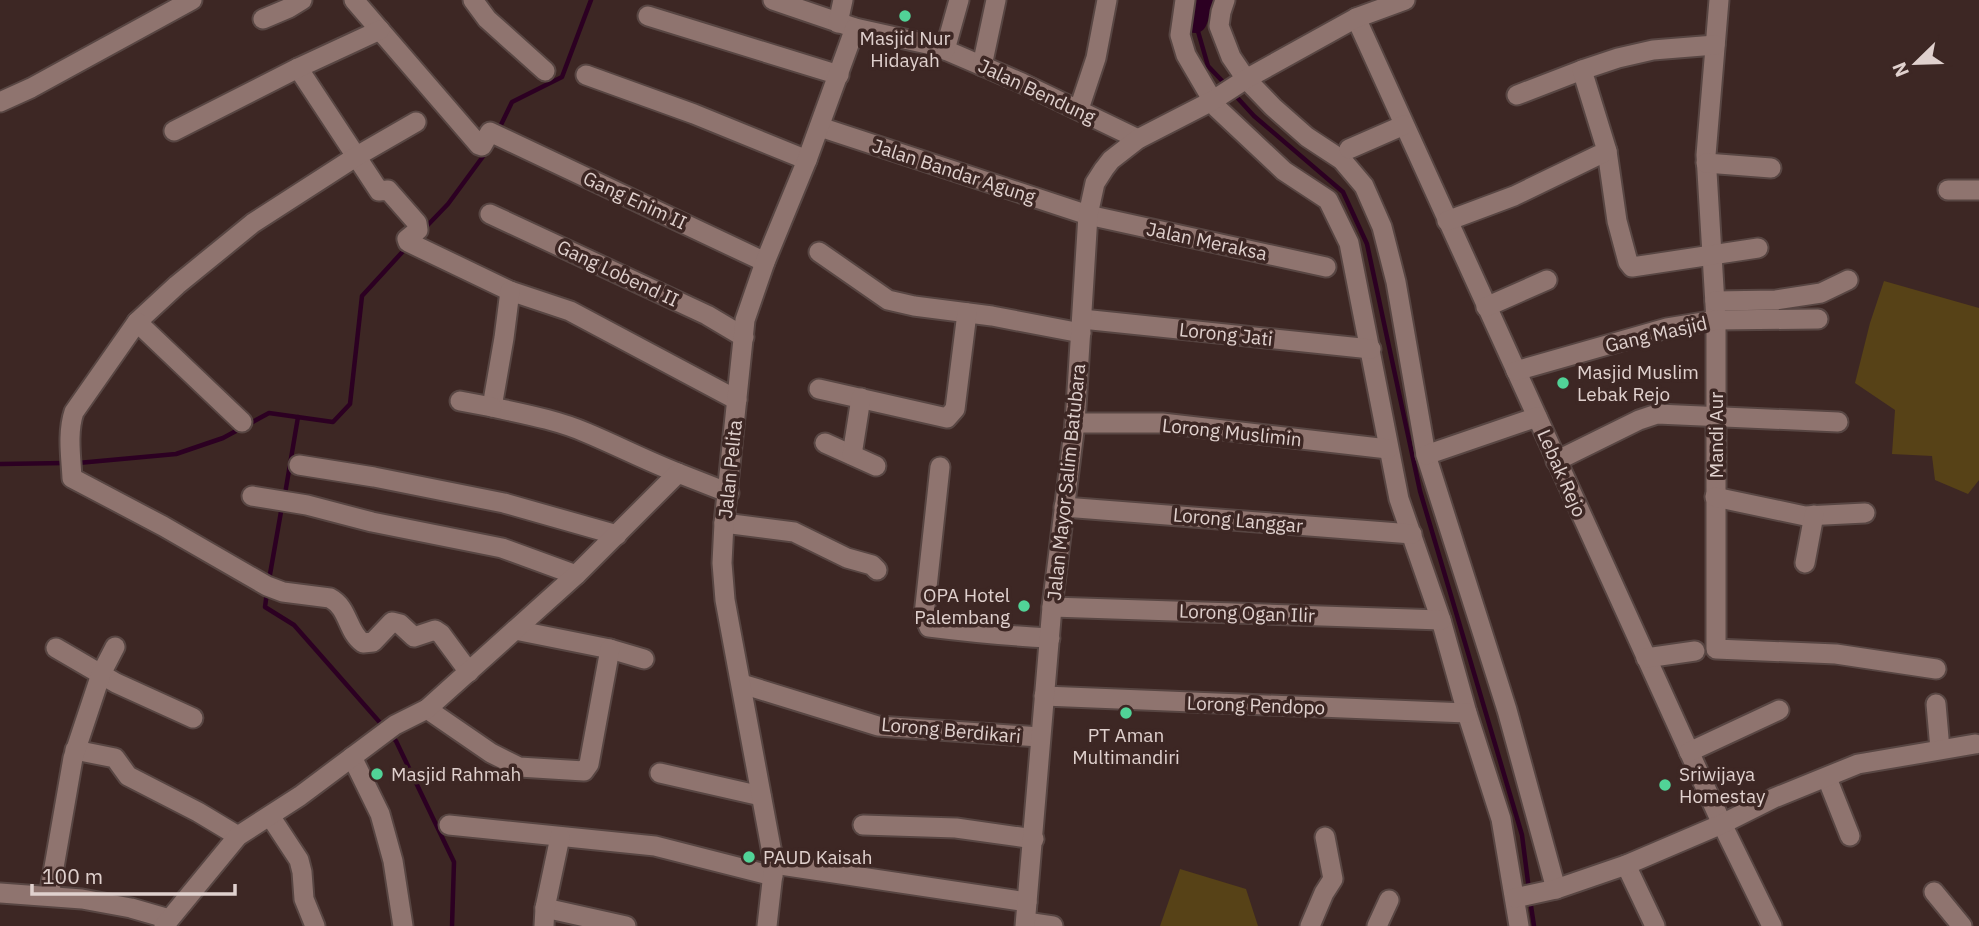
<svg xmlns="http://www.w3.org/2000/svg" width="1979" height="926" viewBox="0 0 1979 926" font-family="'IBM Plex Sans',sans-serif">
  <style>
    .green { fill: #574217 }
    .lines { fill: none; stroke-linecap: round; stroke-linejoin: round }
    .stream { stroke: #2c0022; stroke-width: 4.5 }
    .river { stroke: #2c0022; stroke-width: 24 }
    .minor-casing { stroke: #584643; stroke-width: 23 }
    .minor { stroke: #8f746f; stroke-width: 19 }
    .poi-dot { fill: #51d397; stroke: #3d2724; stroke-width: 2.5 }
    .labels { text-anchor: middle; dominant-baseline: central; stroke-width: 7; stroke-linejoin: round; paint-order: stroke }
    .poi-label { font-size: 19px; fill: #e0d1ce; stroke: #3d2724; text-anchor: start }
    .street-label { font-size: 19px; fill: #e0d1ce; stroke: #3d2724 }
  </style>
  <rect width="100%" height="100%" fill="#3d2724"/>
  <g class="green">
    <polygon points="1884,281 1979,308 1979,480 1968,494 1935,480 1932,456 1892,454 1895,410 1855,383 1870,323"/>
    <polygon points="1180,869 1246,889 1258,926 1160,926"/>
  </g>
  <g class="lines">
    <g class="stream">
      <polyline points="1195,21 1208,66 1227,86"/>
      <polyline points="1233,93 1254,116 1343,192 1367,244 1420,491 1522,835 1529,890"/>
      <polyline points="498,131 512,102 562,77 591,0"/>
      <polyline points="424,229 448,204 487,151"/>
      <polyline points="78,463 176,454 223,438 269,413 333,422 350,404 362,296 406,248"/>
      <polyline points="0,464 66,463"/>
      <polyline points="285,494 298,417"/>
      <polyline points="269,580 282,506"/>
      <polyline points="267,592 265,607 294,625 383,726"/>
      <polyline points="391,736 396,741 454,862 452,926"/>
      <polyline points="1530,899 1534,926"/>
    </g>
    <polyline class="river" points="1195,21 1203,0"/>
    <g class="minor-casing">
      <g id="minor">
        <polyline points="354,0 479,145 482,146 490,132 765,262"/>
        <polyline points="473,0 487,19 545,71"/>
        <polyline points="773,0 855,28 936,46 1022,83 1138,139"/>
        <polyline points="1185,0 1180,35 1186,55 1217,108 1284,171 1328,200 1349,243 1399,499 1441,620 1467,713 1501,819 1519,926"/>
        <polyline points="1225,0 1221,12 1219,26 1231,57 1246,79 1273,107 1307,137 1342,160 1364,186 1382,227 1396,282 1426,455 1507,710 1556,889"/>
        <polyline points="1719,0 1706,155 1716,321 1716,649 1836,654 1936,669"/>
        <polyline points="648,16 839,75"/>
        <polyline points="1356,18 1722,824 1772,926"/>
        <polyline points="263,19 289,8 302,0"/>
        <polyline points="838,23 843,0"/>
        <polyline points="945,50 959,0"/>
        <polyline points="982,66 996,0"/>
        <polyline points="298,68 379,191 388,190 417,223 418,230 407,239 408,242 510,291 570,311 737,400"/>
        <polyline points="586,75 694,114 807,160"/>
        <polyline points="1517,95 1582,70"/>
        <polyline points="0,102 31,88 192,0"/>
        <polyline points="1079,109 1096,58 1107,0"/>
        <path d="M416,122l-59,34 -104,67 -76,62 -40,37 -63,90c-7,21 -3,45 -2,66l91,48 104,60 16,6 47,6c19,10 17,34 33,45l10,-1 19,-20 8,2 14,13 21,-7 6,4 28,38"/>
        <polyline points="820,127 1088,215 1326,267"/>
        <polyline points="174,131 298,68 380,30"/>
        <polyline points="1349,149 1404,125"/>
        <polyline points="1607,151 1617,221 1628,262 1632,267 1758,248"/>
        <polyline points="1706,163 1771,168"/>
        <polyline points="1948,190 1979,190"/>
        <polyline points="490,214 707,315 744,337"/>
        <polyline points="1447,221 1514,196 1607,151 1582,70 1618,58 1653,50 1715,45"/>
        <polyline points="819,252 888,300 914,306 992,316 1081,333"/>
        <path d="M510,291l-6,47 -12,69c32,7 65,13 95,26 31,13 60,28 91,40"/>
        <polyline points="1715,301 1776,300 1821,293 1848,280"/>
        <polyline points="1486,307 1547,280"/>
        <polyline points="1082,319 1371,349"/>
        <polyline points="137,322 242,422"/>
        <polyline points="1516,371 1667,328 1716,320 1818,319"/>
        <polyline points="819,389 947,418 955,409 967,313"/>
        <polyline points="460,401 492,407"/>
        <polyline points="1075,423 1162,423 1388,449"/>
        <polyline points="825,443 876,466"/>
        <polyline points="852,455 861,398"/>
        <polyline points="1426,455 1537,417"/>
        <polyline points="1556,461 1639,420 1657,414 1838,422"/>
        <polyline points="299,465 374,477 504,503 617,535"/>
        <path d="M940,467l-16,148 5,12c40,5 80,9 121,11"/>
        <polyline points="252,496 307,505 372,522 502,548 576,575"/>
        <polyline points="1715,497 1805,516 1865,513"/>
        <polyline points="1064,507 1412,534"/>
        <polyline points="724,523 794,532 847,558 872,565 877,570"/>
        <polyline points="1805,563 1814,515"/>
        <polyline points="1052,607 1441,620"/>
        <polyline points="515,630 610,649 644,659"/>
        <polyline points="56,648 116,683 193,718"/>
        <polyline points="1646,658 1695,651"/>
        <polyline points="742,684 878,726 1040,737"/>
        <polyline points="1044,696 1467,713"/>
        <polyline points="1936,704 1940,749"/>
        <polyline points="427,709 491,753 519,767 584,771 589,764 610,649"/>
        <polyline points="75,750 115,758 128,776 198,812 238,836"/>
        <polyline points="1689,752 1779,710"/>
        <polyline points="352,757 380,814 393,861 403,926"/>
        <polyline points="660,773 761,796"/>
        <polyline points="1827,778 1850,836"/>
        <polyline points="270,816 299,860 302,872 304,899 315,926"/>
        <polyline points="449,825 655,846 773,876"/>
        <polyline points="863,825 956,828 1034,839"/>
        <polyline points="774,864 1027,902"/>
        <polyline points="1626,865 1655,926"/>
        <polyline points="1934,892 1962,926"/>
        <polyline points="0,893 82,899 131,908 169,919"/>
        <polyline points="49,896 73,758 101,674 115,647"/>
        <polyline points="1515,898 1556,889 1626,865 1722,824 1774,798 1858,764 1975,744"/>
        <polyline points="545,908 626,926"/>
        <polyline points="1026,922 1053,926"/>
        <polyline points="164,926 238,836 300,796 395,725 427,709 576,575 678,473 729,493"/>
        <polyline points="544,926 545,908 560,837"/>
        <polyline points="767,926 774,864 725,600 722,563 724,523 745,320 765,262 807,160 855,28"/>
        <polyline points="1025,926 1052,607 1075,423 1088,215 1095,183 1104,169 1111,160 1138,139 1212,101 1246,79 1356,18 1405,0"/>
        <polyline points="1310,926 1324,893 1333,879 1325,837"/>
        <polyline points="1377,926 1389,900"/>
      </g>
    </g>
    <use href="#minor" class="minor"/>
  </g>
  <g class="poi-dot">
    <circle cx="905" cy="16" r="7"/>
    <circle cx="1563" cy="383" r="7"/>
    <circle cx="1024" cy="606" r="7"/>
    <circle cx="1126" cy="713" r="7"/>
    <circle cx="377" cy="774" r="7"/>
    <circle cx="1665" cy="785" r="7"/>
    <circle cx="749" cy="857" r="7"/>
  </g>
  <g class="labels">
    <g class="poi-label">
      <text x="905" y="38" text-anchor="middle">Masjid Nur<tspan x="905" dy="22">Hidayah</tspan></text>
      <text x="1577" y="372">Masjid Muslim<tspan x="1577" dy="22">Lebak Rejo</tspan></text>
      <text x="1010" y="595" text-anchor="end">OPA Hotel<tspan x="1010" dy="22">Palembang</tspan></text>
      <text x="1126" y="735" text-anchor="middle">PT Aman<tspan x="1126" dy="22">Multimandiri</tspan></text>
      <text x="391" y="774">Masjid Rahmah</text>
      <text x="1679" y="774">Sriwijaya<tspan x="1679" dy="22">Homestay</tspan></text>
      <text x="763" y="857">PAUD Kaisah</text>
    </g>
    <g class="street-label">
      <text transform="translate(1037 91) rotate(25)">Jalan Bendung</text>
      <text transform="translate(954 171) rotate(18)">Jalan Bandar Agung</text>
      <text transform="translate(635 200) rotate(25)">Gang Enim II</text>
      <text transform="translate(1207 241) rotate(12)">Jalan Meraksa</text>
      <text transform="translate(618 273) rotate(25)">Gang Lobend II</text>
      <text transform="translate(1226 334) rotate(6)">Lorong Jati</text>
      <text transform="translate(1656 334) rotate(-13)">Gang Masjid</text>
      <text transform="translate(1232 432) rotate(6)">Lorong Muslimin</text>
      <text transform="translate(1716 435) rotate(-90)">Mandi Aur</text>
      <text transform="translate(730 469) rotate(-84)">Jalan Pelita</text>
      <text transform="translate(1562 473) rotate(66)">Lebak Rejo</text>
      <text transform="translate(1066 482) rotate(-84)">Jalan Mayor Salim Batubara</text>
      <text transform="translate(1238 520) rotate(5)">Lorong Langgar</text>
      <text transform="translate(1247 613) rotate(2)">Lorong Ogan Ilir</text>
      <text transform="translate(1256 705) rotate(2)">Lorong Pendopo</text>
      <text transform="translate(951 730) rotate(5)">Lorong Berdikari</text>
    </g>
  </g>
  <g transform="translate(1916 63) rotate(247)" stroke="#3d2724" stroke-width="5" paint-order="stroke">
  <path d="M0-5L12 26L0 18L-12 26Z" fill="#e0d1ce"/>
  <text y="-10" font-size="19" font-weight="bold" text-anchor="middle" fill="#e0d1ce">N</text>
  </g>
  <path d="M32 884v10h203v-10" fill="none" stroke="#e0d1ce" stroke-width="3.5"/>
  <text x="42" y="884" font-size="21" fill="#e0d1ce" stroke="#3d2724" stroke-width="5" paint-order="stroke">100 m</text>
</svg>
